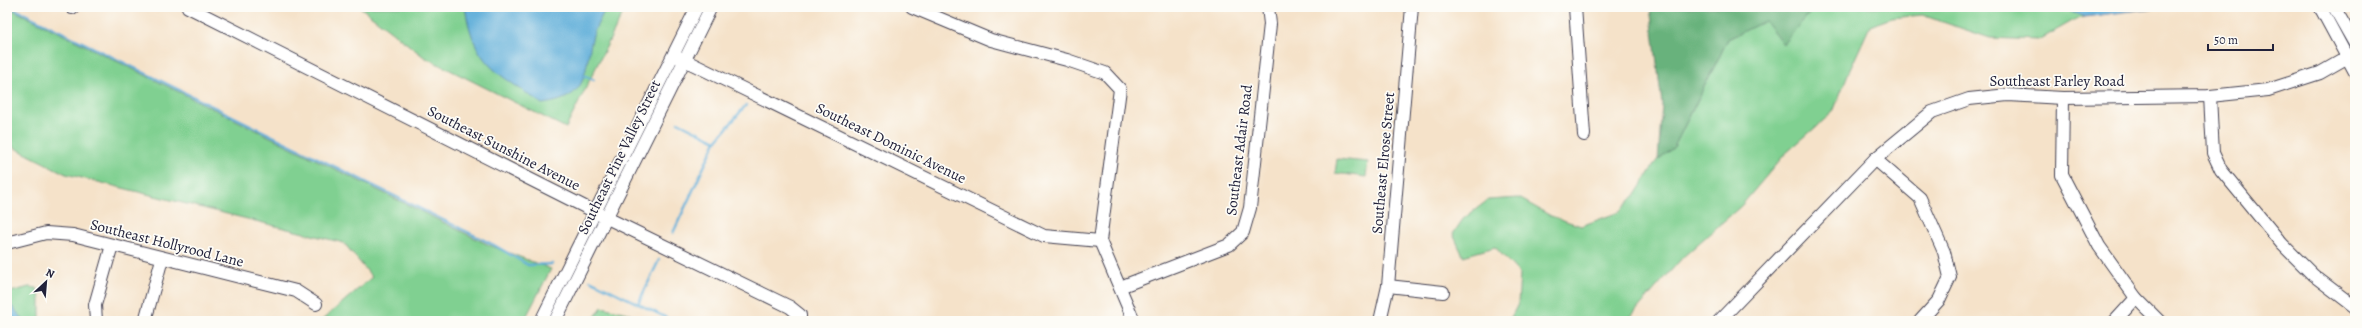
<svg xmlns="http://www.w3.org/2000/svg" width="2362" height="328" viewBox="0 0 2362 328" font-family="Alegreya,serif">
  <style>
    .green { fill: #80d091; stroke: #517966 }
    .forest { fill: #68b27b; stroke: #456a5b }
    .water { fill: #5faed9; stroke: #40688a }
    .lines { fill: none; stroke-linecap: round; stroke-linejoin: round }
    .stream { stroke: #5faed9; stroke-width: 2.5 }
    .minor-casing { stroke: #423f50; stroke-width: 14 }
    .minor { stroke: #fff; stroke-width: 12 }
    .labels { text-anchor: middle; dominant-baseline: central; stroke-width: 3.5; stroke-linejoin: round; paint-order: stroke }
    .street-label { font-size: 15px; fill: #22223b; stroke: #fdfcf7 }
  </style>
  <rect width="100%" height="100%" fill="#fdfcf7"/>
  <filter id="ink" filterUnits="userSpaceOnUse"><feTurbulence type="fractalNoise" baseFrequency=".025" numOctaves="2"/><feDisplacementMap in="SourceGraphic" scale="8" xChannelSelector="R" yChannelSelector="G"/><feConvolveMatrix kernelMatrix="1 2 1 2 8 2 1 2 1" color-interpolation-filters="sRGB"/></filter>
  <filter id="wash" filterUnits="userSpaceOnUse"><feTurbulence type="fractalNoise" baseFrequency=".012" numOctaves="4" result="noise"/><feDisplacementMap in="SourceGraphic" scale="16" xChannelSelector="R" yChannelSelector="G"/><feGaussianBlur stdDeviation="0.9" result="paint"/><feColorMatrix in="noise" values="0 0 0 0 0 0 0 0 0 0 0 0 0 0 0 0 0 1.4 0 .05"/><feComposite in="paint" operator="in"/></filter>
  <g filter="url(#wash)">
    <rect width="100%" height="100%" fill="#f5e2c9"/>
    <g class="green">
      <polygon points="7,7 489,245 551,269 524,321 321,321 372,277 344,243 66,174 7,144"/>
      <polygon points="360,7 626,7 566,128 424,57"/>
      <polygon points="1815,7 2051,7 2069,11 2085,17 2076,19 2039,40 1990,38 1922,15 1891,18 1870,26 1848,74 1833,112 1785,154 1741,206 1683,257 1627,321 1509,321 1518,304 1520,274 1495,247 1463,256 1453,234 1463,219 1488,200 1519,198 1551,216 1581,226 1619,212 1635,195 1657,160 1674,147 1728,39 1765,20 1783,43"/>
      <polygon points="1337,159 1368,162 1366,177 1335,173"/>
      <polygon points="29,287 37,288 40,298 40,321 7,321 7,293"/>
      <polygon points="602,307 628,313 643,321 592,321"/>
    </g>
    <polygon class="forest" points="1650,7 1815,7 1783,44 1765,21 1728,39 1674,147 1658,160 1662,104"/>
    <g class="water">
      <path d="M465,7h141c-4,9 -10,19 -13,28 -10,37 -2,63 -51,69 -45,-33 -67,-36 -77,-97z"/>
      <polygon points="2051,7 2163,7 2085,17 2069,11"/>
      <polygon points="7,306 12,306 24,321 7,321"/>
    </g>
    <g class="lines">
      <g class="stream">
        <polyline points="11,7 494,245 528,265 552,264"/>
        <polyline points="585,76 594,80"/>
        <polyline points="678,122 716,141"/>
        <polyline points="673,233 716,141 746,105"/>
        <polyline points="590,280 673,321"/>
        <polyline points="638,304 659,260"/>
      </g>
    </g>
  </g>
  <g filter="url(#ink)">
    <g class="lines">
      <g class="minor-casing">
        <g id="minor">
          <polyline points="188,7 607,218 790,307 800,315 800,321"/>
          <polyline points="912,7 991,40 1067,60 1105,73 1120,89 1100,241"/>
          <polyline points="1575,7 1584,135"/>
          <polyline points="2320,7 2355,72"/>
          <polyline points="2334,7 2355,44"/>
          <polyline points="72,8 73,7"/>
          <polyline points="674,55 1044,236 1100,241"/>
          <polyline points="2210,96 2213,153 2221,170 2282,244 2313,275 2355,307"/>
          <polyline points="2063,98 2062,175 2099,246 2136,298 2159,321"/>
          <polyline points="1875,159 1920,198 1944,252 1950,277 1939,300 1920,321"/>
          <polyline points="1100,241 1134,321"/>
          <polyline points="7,243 46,233 73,235 296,291 316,304"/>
          <polyline points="1388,286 1443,292"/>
          <polyline points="1120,287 1229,245 1243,232 1250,208 1270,24 1268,7"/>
          <polyline points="96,321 95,305 112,245"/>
          <polyline points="145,321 162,259"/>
          <polyline points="541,321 697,7"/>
          <polyline points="555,321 711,7"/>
          <polyline points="1380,321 1388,286 1412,7"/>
          <polyline points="1719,321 1875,159 1932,112 1969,99 2008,95 2063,98 2210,96 2268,90 2320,73 2355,53"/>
          <polyline points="2115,321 2136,298"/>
        </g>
      </g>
      <use href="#minor" class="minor"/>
    </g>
  </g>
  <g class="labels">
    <g class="street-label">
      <text x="2057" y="81">Southeast Farley Road</text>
      <text transform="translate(891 143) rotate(26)">Southeast Dominic Avenue</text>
      <text transform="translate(504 148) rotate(27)">Southeast Sunshine Avenue</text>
      <text transform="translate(1239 150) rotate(-83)">Southeast Adair Road</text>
      <text transform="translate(619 157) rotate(-64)">Southeast Pine Valley Street</text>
      <text transform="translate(1383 163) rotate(-85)">Southeast Elrose Street</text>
      <text transform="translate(167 243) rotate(14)">Southeast Hollyrood Lane</text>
    </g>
  </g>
  <rect width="2362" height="328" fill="none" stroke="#fdfcf7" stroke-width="24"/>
  <g transform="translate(46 282) rotate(26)" stroke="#fdfcf7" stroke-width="3" paint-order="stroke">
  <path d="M0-3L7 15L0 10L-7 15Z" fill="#22223b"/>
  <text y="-6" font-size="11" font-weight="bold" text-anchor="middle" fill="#22223b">N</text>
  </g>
  <path d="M2208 44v6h65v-6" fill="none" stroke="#22223b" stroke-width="2"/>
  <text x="2214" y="44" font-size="12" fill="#22223b" stroke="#fdfcf7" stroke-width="3" paint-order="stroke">50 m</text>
</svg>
